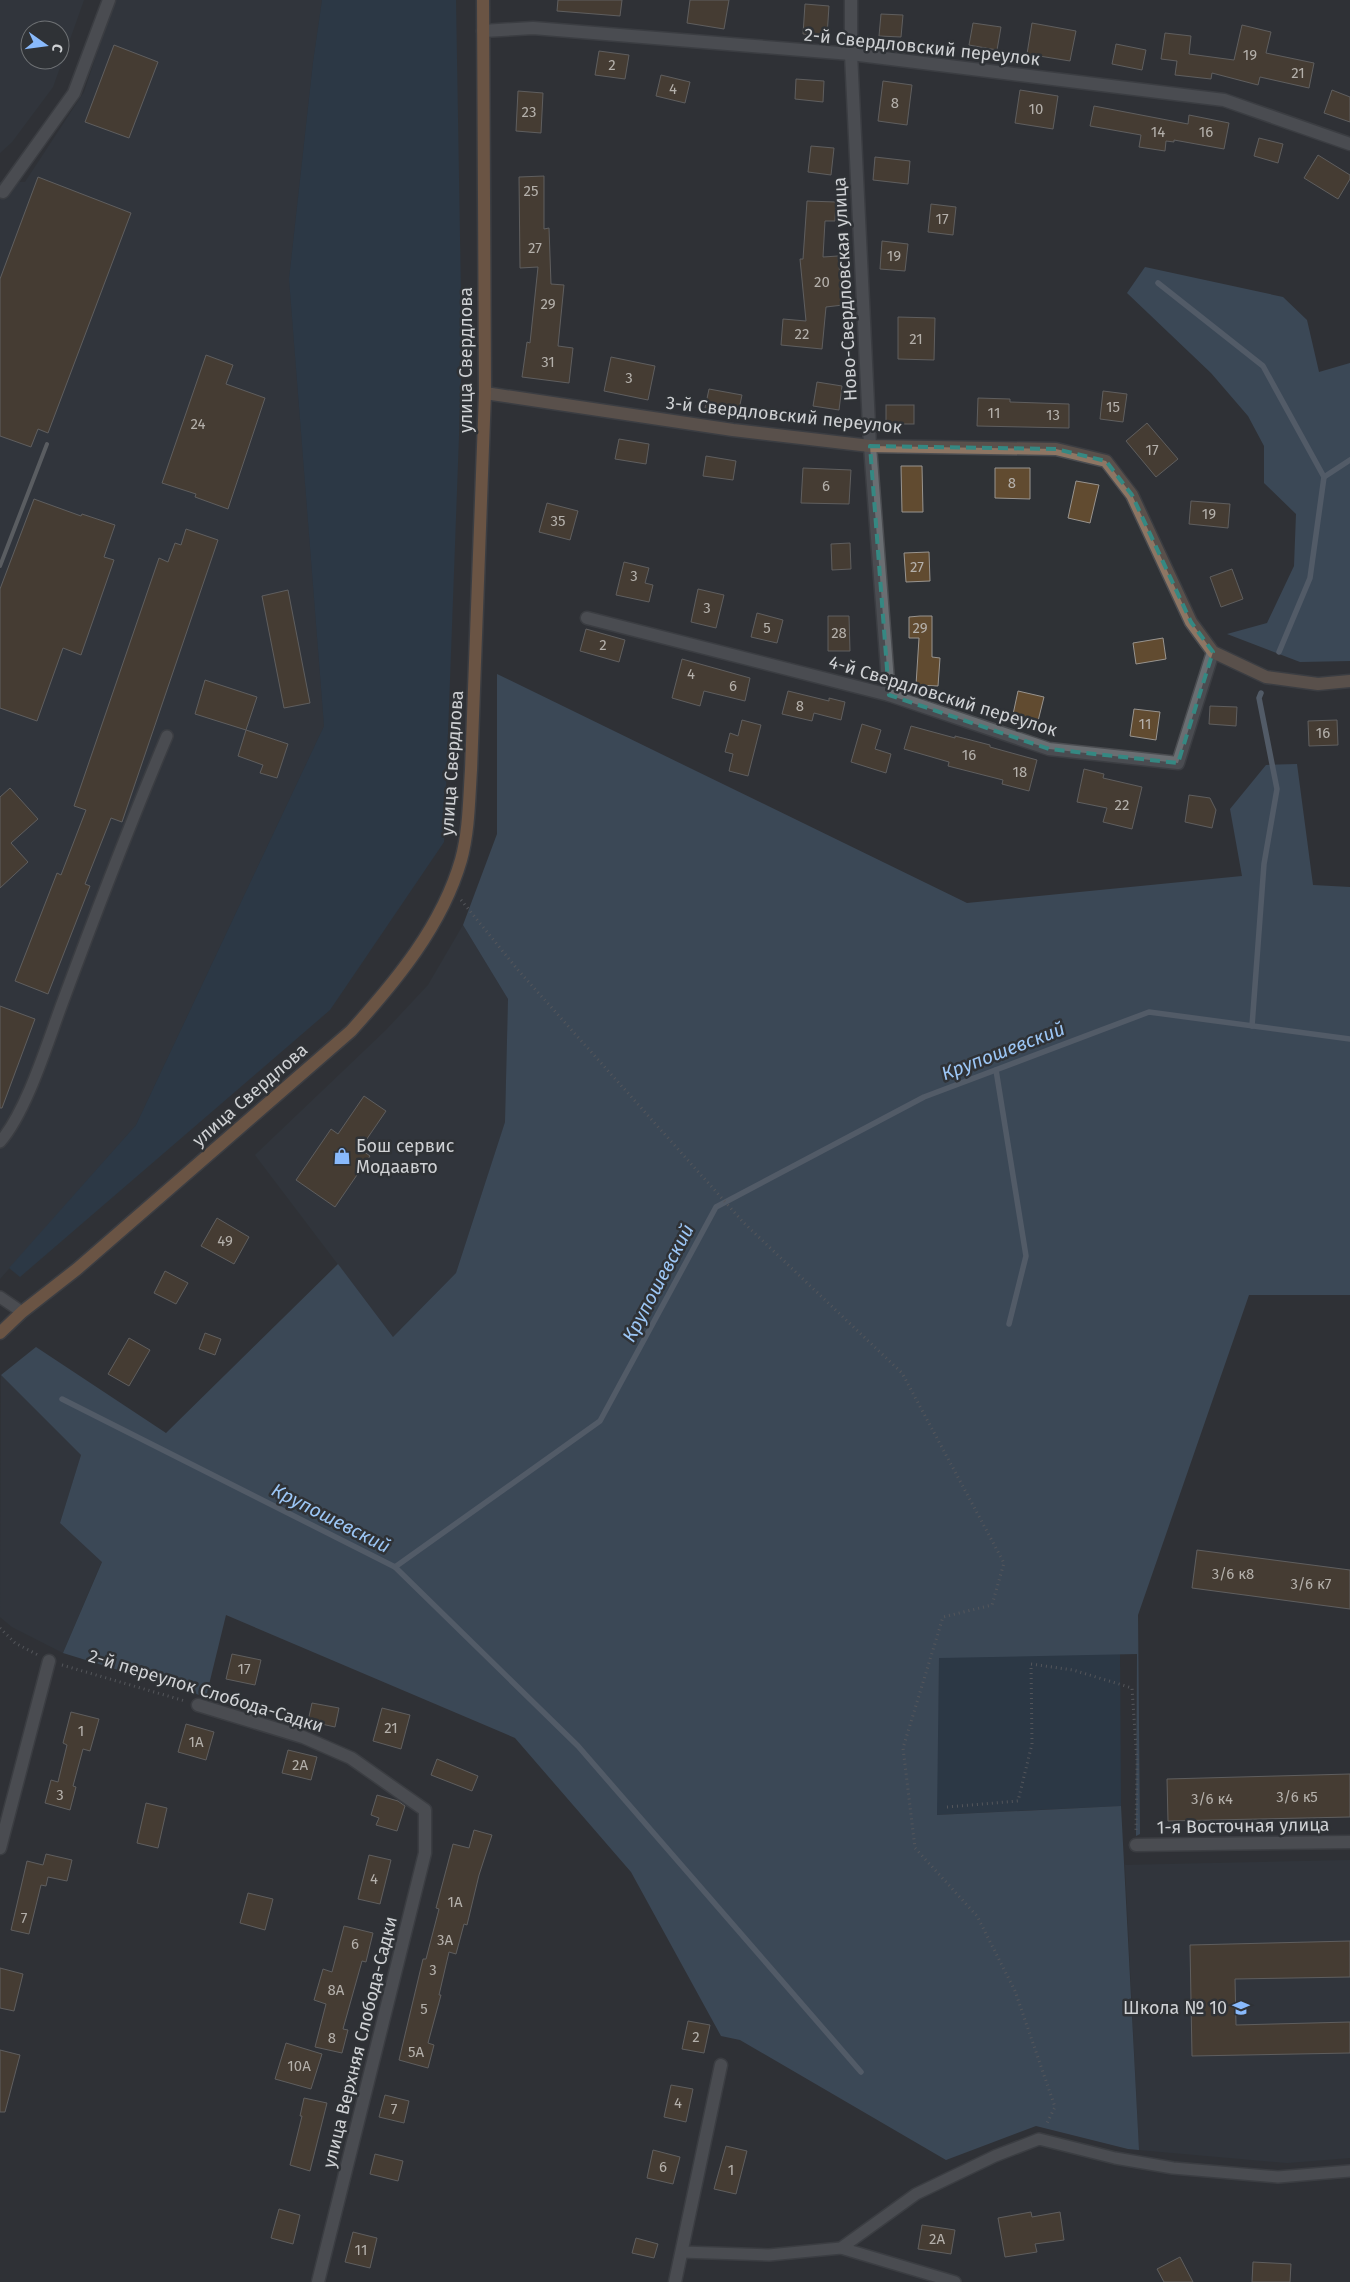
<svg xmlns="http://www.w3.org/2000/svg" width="1350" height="2282" viewBox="0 0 1350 2282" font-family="'Fira Sans',sans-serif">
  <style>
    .built { fill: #333b44; fill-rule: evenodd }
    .green { fill: #284057 }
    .forest { fill: #4a647d }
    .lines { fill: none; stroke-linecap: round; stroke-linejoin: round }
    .stream { stroke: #7d8ea2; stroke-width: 5.5 }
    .building { fill: #614b30; stroke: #98948f }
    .service-casing { stroke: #4b4d51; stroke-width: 14 }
    .minor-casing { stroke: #4b4d51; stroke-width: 15 }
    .secondary-casing { stroke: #4b4d51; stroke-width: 15 }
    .primary-casing { stroke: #4b4d51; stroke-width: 15 }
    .path { stroke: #808286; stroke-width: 3; stroke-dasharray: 1 4; stroke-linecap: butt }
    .service { stroke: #6a6e72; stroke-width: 11 }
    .minor { stroke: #6a6e72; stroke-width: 12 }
    .secondary { stroke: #8d7664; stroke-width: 12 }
    .primary { stroke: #b17e55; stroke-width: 12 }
    .rail { stroke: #8f9295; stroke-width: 4 }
    .marked { fill: none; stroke: #358882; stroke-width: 4; stroke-dasharray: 10 6; stroke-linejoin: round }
    .labels { text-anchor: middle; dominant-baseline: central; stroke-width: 5; stroke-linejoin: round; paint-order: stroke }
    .number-label { font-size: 15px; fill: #b4b0ab }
    .street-label { font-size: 18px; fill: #cfd1d4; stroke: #2f3236 }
    .poi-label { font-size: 18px; fill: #cfd1d4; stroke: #2f3236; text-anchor: start }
    .water-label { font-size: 19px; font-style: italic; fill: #9cc6f5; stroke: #2f3236 }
  </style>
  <rect width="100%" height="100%" fill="#2f3236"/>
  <g class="built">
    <path d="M0,0h84l-31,87 -41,55 -12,11zM30,30h30v30h-30z"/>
    <polygon points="115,0 322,0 313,62 289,279 324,726 136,1125 0,1279 0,182 25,182 84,92"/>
    <polygon points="463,925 508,999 505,1122 456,1273 393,1337 255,1155 386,1030 428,985"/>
    <polygon points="1,1375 81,1455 60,1523 102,1561 63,1653 12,1627 0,1617"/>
    <polygon points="1350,1860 1350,2158 1287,2163 1139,2150 1125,1865"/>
  </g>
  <g class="green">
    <polygon points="322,0 456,0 462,355 444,842 330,1010 20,1277 9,1268 136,1125 324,726 289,279 313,62"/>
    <polygon points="1120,1653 1121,1806 936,1815 939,1657"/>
  </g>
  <g class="forest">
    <polygon points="1145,267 1283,297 1307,320 1319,372 1350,363 1350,661 1300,662 1227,634 1267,623 1294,566 1296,514 1264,483 1264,446 1248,416 1211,373 1127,293"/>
    <polygon points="497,674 967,903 1242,876 1230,809 1266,765 1297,764 1313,885 1350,887 1350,1295 1249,1295 1138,1615 1140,1834 1136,1836 1137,1654 939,1658 937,1815 1121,1806 1139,2150 1128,2149 1036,2126 946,2160 740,2040 721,2036 631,1872 515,1738 226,1615 206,1697 63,1653 102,1562 60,1523 81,1455 1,1375 36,1347 166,1433 338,1264 393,1337 456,1273 505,1122 508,999 463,925 497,834"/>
  </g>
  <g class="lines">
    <g class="stream">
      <polyline points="1158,283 1263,366 1324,477 1310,578 1279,652"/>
      <polyline points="1324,477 1350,460"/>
      <polyline points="1252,1026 1264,864 1277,789 1259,698 1261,693"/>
      <polyline points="996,1070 1026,1256 1009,1324"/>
      <polyline points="62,1399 395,1567 600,1421 716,1207 924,1097 1149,1012 1350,1039"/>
      <polyline points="395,1567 578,1746 861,2072"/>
    </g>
  </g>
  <g class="building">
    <polygon points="558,0 622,0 620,16 557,11"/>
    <polygon points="690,0 729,0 724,29 687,23"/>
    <polygon points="805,4 829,6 827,36 803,34"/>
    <polygon points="881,14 903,15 901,37 879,36"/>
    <polygon points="973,23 1001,27 997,50 969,45"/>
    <polygon points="1032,23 1076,31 1070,61 1027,54"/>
    <polygon points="1242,25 1271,32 1266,53 1314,63 1309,88 1260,77 1258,85 1212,73 1211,79 1175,75 1177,61 1161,59 1165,33 1191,36 1189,54 1234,60"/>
    <polygon points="1116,44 1146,50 1142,70 1112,64"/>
    <polygon points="114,45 158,62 129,138 85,122"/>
    <polygon points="599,51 629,55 625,79 595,75"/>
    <polygon points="661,75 690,82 685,103 656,96"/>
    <polygon points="796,79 824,81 823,102 795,99"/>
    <polygon points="883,81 912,85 907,125 878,121"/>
    <polygon points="1020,90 1058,96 1053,129 1015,123"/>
    <polygon points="1332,90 1350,97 1350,122 1324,113"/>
    <polygon points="518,91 543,93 541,133 516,131"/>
    <polygon points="1094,106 1188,124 1189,115 1229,123 1224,149 1174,140 1174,142 1166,141 1165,151 1139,147 1141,135 1090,126"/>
    <polygon points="1259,138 1283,144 1278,163 1254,156"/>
    <polygon points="811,146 834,148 831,175 808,172"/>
    <polygon points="1318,155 1350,175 1350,179 1338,199 1304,178"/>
    <polygon points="875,157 910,161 908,184 873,180"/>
    <polygon points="544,176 544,229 549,228 551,284 564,285 558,346 573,348 569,383 522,377 527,342 530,343 538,267 520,268 519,177"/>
    <polygon points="38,177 131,213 48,433 38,429 31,447 0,436 0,279"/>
    <polygon points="807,201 836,202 835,221 825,221 823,257 838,256 843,305 826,307 822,349 781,345 783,319 806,321 800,259 803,259"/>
    <polygon points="931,204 956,207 953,235 928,232"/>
    <polygon points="882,241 908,244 905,271 880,269"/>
    <polygon points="898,317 935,318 934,360 898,359"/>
    <polygon points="206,355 233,365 226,384 265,398 228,509 195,497 196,494 162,483"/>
    <polygon points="611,357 655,366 648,400 604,391"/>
    <polygon points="817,382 842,386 839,410 813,406"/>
    <polygon points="709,389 742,395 738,414 705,408"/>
    <polygon points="1103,391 1127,394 1123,422 1100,419"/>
    <polygon points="978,398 1010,399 1010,402 1069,404 1069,428 977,426"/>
    <rect x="886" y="405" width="28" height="19"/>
    <polygon points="1147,423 1178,459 1156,477 1126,441"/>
    <polygon points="619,439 649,444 646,464 615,459"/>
    <polygon points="706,456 736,461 733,480 703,476"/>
    <polygon points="901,466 922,466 923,512 902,512"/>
    <polygon points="803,468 851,470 849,504 801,503"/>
    <polygon points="995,468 1030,468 1030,499 995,498"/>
    <polygon points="1076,481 1099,485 1090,523 1068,518"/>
    <polygon points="34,499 81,516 82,514 115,525 104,557 114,560 81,655 63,648 37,721 0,708 0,589"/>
    <polygon points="1191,501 1230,504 1228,528 1189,524"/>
    <polygon points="547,503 578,511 570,540 539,532"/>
    <polygon points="186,529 218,540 122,822 111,818 85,884 90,886 48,994 15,981 57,873 61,875 86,810 74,806 159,558 168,562 175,543 181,545"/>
    <polygon points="850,543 851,569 832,570 831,544"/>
    <polygon points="929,552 930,581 906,582 904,553"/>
    <polygon points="624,562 649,568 645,583 653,585 649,602 616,595"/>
    <polygon points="1232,569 1243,599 1221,607 1210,577"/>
    <polygon points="698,589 724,595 716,628 691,622"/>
    <polygon points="288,590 310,703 284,708 262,596"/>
    <polygon points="757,613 783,620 777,643 751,637"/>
    <polygon points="828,616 849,616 850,651 828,651"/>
    <polygon points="920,616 932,616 932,657 940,658 938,686 916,685 919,638 909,638 909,617"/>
    <polygon points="586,629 625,640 619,662 580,651"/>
    <polygon points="1163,638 1166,659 1136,664 1133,643"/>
    <polygon points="682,659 750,678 745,701 704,691 700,706 672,698"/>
    <polygon points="205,680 257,697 246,730 195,714"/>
    <polygon points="788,691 829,701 829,698 845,702 841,720 814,713 812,721 782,714"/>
    <polygon points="1018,691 1044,697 1037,725 1012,719"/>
    <polygon points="1210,706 1237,707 1236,726 1209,724"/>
    <polygon points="1134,709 1160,712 1156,740 1130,736"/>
    <polygon points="742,720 761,725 748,776 729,771 733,754 725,752 730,733 738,736"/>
    <polygon points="1337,720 1338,745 1309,746 1308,721"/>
    <polygon points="862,724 881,730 875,749 891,754 886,773 851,762"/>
    <polygon points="911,726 955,738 955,736 990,745 990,747 1037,760 1029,791 1002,784 1003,780 948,766 949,762 904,749"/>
    <polygon points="246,730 288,744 277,778 260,773 263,765 238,756"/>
    <polygon points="1084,769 1104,774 1103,778 1142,787 1132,829 1103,822 1107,808 1077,802"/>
    <polygon points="10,788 38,819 11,843 28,862 0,888 0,797"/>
    <polygon points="1189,795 1210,798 1216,810 1212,828 1185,822"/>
    <polygon points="0,1006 35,1019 2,1108 0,1108"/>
    <polygon points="364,1096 386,1111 360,1149 370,1156 335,1207 296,1180 331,1129 338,1134"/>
    <polygon points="217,1218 249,1237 234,1264 201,1246"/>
    <polygon points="165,1271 188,1283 176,1304 154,1293"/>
    <polygon points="205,1333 221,1339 215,1355 199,1349"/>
    <polygon points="129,1338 150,1350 129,1386 108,1374"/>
    <polygon points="1197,1550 1350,1570 1350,1609 1192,1588"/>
    <polygon points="232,1654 261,1660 255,1685 226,1679"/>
    <polygon points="312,1703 339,1708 335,1727 308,1721"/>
    <polygon points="382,1708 410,1715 401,1749 373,1741"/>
    <polygon points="71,1712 99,1719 90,1751 83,1749 73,1786 76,1787 70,1810 45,1803 51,1780 58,1782 67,1745 63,1743"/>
    <polygon points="186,1724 214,1732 206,1760 178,1752"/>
    <polygon points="288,1750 317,1757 311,1780 282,1773"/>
    <polygon points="437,1759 478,1776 472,1791 431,1775"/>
    <polygon points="1350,1774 1350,1817 1168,1821 1167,1779"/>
    <polygon points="377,1795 398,1801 405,1806 397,1831 376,1825 379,1818 371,1815"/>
    <polygon points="146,1803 167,1808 158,1848 137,1843"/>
    <polygon points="474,1830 492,1835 479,1875 467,1925 464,1924 456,1954 449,1952 439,1995 441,1995 428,2043 434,2045 428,2068 399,2060 423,1959 426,1959 439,1909 436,1908 453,1844 469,1848"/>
    <polygon points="46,1854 72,1860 67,1881 48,1877 46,1886 41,1885 29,1934 11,1930 27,1861 43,1865"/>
    <polygon points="369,1855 391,1860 380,1904 358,1899"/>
    <polygon points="248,1893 273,1899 265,1930 240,1923"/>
    <polygon points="344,1926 373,1933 366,1962 362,1961 343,2029 348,2030 342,2053 315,2047 326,2004 314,2000 323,1969 332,1972"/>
    <polygon points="1350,1941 1350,1977 1235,1979 1236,2025 1350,2022 1350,2053 1192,2056 1190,1945"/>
    <polygon points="0,1968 23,1974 14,2011 0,2008"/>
    <polygon points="688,2021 710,2025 704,2053 682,2049"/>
    <polygon points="286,2043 322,2054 311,2089 275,2079"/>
    <polygon points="0,2050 20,2055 5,2112 0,2112"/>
    <polygon points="671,2085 693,2089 686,2122 664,2117"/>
    <polygon points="385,2095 409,2101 404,2123 379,2117"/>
    <polygon points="304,2098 327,2103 310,2171 290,2165 302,2116 300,2116"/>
    <polygon points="726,2146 747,2151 736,2194 714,2189"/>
    <polygon points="653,2150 680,2157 673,2184 647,2178"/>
    <polygon points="375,2154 403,2161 398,2181 370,2174"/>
    <polygon points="279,2209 300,2215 293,2244 271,2238"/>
    <polygon points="1031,2212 1032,2217 1060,2212 1064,2240 1035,2244 1037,2252 1005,2257 998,2218"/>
    <polygon points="922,2225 955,2230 951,2254 918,2249"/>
    <polygon points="353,2232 377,2238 370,2268 345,2262"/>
    <polygon points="636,2238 658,2244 654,2258 632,2253"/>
    <polygon points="1180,2257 1193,2282 1164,2282 1157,2269"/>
    <polygon points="1253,2262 1291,2264 1290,2282 1252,2282"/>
  </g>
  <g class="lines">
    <g class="service-casing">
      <g id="service">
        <path d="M0,1142c27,-31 48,-101 63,-141 33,-89 67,-177 104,-265"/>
        <polyline points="0,1297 22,1312"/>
        <polyline points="841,2248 955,2282"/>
        <polyline points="682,2252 769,2255 841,2248 916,2194 995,2156 1039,2139 1115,2158 1173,2168 1278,2177 1350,2171"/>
      </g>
    </g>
    <g class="minor-casing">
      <g id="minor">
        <polyline points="851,0 851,54 870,446 889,695"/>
        <polyline points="483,31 533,28 851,54 1224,100 1350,144"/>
        <polyline points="3,192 74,93 109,0"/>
        <polyline points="587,618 889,695 1049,749 1178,763 1213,652"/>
        <polyline points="198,1705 303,1737 351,1758 425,1810 425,1853 318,2282"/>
        <polyline points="1136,1845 1350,1842"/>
        <polyline points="0,1848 49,1661"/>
        <polyline points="675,2282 721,2065"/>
      </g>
    </g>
    <g class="secondary-casing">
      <polyline id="secondary" points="485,393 733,430 870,446 1056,449 1106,461 1132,495 1191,622 1213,652 1266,677 1318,684 1350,681"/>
    </g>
    <g class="primary-casing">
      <path id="primary" d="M0,1333l22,-21 55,-43 274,-238c45,-50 91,-105 110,-171 8,-29 8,-61 10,-90l14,-377 -2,-393"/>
    </g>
    <g class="path">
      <polyline points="461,900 518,970 744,1223 902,1373 1004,1563 992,1605 943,1617 903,1748 915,1848 977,1916 1015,1991 1055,2107 1046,2125"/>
      <polyline points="0,1628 15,1643 38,1655"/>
      <polyline points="62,1665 185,1701"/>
      <polyline points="947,1807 1018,1801 1032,1744 1031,1664 1073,1670 1132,1688 1137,1762 1136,1832"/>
    </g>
    <use href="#service" class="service"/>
    <use href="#minor" class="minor"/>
    <use href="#secondary" class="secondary"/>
    <use href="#primary" class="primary"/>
    <polyline class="rail" points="0,566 47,444"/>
  </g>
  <path d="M0 0H1350V2282H0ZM870,446l186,3 50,12 26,34 59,127 22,30 -35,111 -129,-14 -160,-54z" fill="#2f3236" fill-opacity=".55" fill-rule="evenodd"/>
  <path class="marked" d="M870,446l186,3 50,12 26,34 59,127 22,30 -35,111 -129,-14 -160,-54z"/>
  <defs>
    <g id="shop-bare" transform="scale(1.35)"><path d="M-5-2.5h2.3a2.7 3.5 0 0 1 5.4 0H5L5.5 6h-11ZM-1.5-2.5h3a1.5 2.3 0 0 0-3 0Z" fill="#89bafc" stroke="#2f3236" stroke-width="2.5" paint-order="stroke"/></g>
    <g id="school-bare" transform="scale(1.35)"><path d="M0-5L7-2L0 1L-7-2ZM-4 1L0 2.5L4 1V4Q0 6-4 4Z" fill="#89bafc" stroke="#2f3236" stroke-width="2.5" paint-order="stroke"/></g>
  </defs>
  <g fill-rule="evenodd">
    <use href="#shop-bare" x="342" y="1156"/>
    <use href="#school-bare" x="1241" y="2008"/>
  </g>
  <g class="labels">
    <g class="number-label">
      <text x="1250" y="55">19</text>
      <text x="612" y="65">2</text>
      <text x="1298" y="73">21</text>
      <text x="673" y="89">4</text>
      <text x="895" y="103">8</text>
      <text x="1036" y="109">10</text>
      <text x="529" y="112">23</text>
      <text x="1158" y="132">14</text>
      <text x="1206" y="132">16</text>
      <text x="531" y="191">25</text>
      <text x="942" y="219">17</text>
      <text x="535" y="248">27</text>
      <text x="894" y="256">19</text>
      <text x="822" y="282">20</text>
      <text x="548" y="304">29</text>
      <text x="802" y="334">22</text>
      <text x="916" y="339">21</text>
      <text x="548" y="362">31</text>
      <text x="629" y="378">3</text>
      <text x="1113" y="407">15</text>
      <text x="994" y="413">11</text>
      <text x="1053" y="415">13</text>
      <text x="198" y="424">24</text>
      <text x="1152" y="450">17</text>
      <text x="1012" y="483">8</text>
      <text x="826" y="486">6</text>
      <text x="1209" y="514">19</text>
      <text x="558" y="521">35</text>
      <text x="917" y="567">27</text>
      <text x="634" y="576">3</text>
      <text x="707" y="608">3</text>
      <text x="767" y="628">5</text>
      <text x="920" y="628">29</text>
      <text x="839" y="633">28</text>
      <text x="603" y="645">2</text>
      <text x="691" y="674">4</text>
      <text x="733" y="686">6</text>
      <text x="800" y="706">8</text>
      <text x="1145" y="724">11</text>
      <text x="1323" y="733">16</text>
      <text x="969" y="755">16</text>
      <text x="1020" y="772">18</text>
      <text x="1122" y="805">22</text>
      <text x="225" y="1241">49</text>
      <text x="1233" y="1574">3/6 к8</text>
      <text x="1311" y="1584">3/6 к7</text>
      <text x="244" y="1669">17</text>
      <text x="391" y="1728">21</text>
      <text x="81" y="1731">1</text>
      <text x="196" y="1742">1А</text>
      <text x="300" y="1765">2А</text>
      <text x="60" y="1795">3</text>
      <text x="1297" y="1797">3/6 к5</text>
      <text x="1212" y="1799">3/6 к4</text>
      <text x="374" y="1879">4</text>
      <text x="455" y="1902">1А</text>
      <text x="24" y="1918">7</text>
      <text x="445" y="1940">3А</text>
      <text x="355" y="1944">6</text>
      <text x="433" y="1970">3</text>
      <text x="336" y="1990">8А</text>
      <text x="424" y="2009">5</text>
      <text x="696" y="2037">2</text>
      <text x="332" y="2038">8</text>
      <text x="416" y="2052">5А</text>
      <text x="299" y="2066">10А</text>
      <text x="678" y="2103">4</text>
      <text x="394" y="2109">7</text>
      <text x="663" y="2167">6</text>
      <text x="731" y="2170">1</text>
      <text x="937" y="2239">2А</text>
      <text x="361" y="2250">11</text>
    </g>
    <g class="street-label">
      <text transform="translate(922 47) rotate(6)">2-й Свердловский переулок</text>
      <text transform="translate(845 289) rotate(-93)">Ново-Свердловская улица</text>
      <text transform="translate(466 360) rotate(-90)">улица Свердлова</text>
      <text transform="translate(784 415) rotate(6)">3-й Свердловский переулок</text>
      <text transform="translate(943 696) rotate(17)">4-й Свердловский переулок</text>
      <text transform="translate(452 763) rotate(-86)">улица Свердлова</text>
      <text transform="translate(250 1095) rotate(-41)">улица Свердлова</text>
      <text transform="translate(206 1691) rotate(17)">2-й переулок Слобода-Садки</text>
      <text transform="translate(1243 1826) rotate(-1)">1-я Восточная улица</text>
      <text transform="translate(360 2042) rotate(-76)">улица Верхняя Слобода-Садки</text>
    </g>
    <g class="poi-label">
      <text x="356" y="1146">Бош сервис<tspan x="356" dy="21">Модаавто</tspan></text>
      <text x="1227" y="2008" text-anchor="end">Школа № 10</text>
    </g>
    <g class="water-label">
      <text transform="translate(1003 1051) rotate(-21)">Крупошевский</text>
      <text transform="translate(658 1283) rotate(-62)">Крупошевский</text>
      <text transform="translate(331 1518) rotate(27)">Крупошевский</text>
    </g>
  </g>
  <g transform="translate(45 45) rotate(104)"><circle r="24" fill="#2f3236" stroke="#6f7275"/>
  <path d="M0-4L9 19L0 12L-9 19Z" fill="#89bafc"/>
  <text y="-8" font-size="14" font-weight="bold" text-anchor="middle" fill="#cfd1d4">С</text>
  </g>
</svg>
